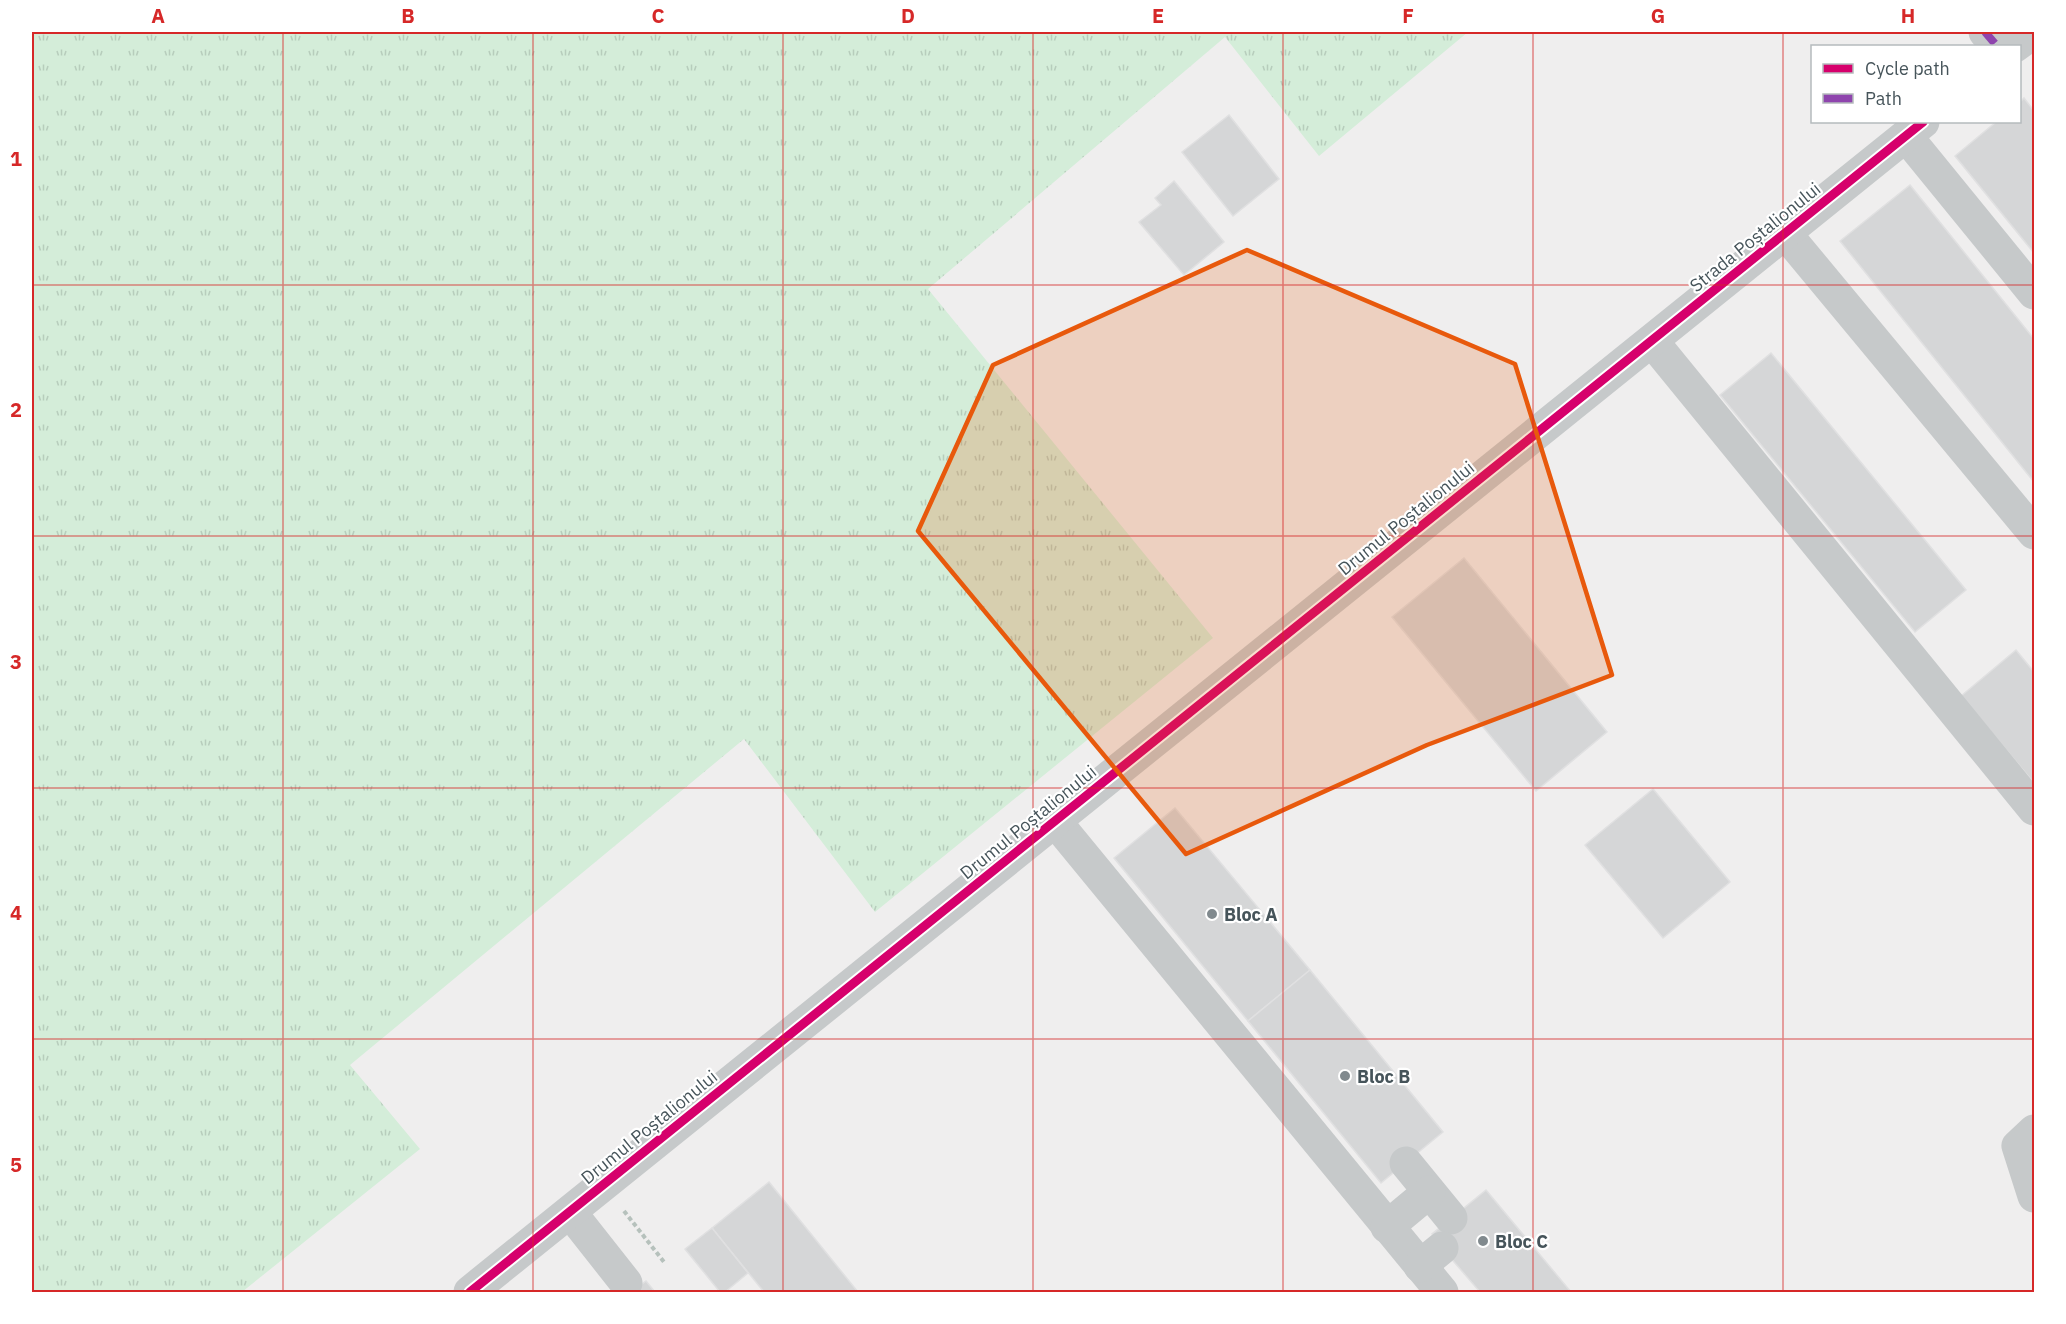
<svg xmlns="http://www.w3.org/2000/svg" width="2066" height="1324" viewBox="0 0 2066 1324" font-family="'IBM Plex Sans',sans-serif">
  <style>
    .grass { fill: url(#grass-tufts) }
    .building { fill: #d5d6d7; stroke: #e0e0e1; stroke-width: 1.5 }
    .lines { fill: none; stroke-linecap: round; stroke-linejoin: round }
    .path { stroke: #b6c1bc; stroke-width: 4; stroke-dasharray: 4.5 3; stroke-linecap: butt }
    .minor { stroke: #c6c9ca; stroke-width: 33 }
    .quiet { stroke: #8e44ad; stroke-width: 8; stroke-dasharray: 15 8; stroke-linecap: butt }
    .cycleway-casing { stroke: #fff; stroke-width: 13 }
    .cycleway { stroke: #d6006c; stroke-width: 9 }
    .marked { fill: #e8590c; fill-opacity: 0.2; stroke: #e8590c; stroke-width: 4.5; stroke-linejoin: round }
    .grid { fill: none; stroke: #d62828; stroke-width: 1.5; stroke-opacity: 0.55 }
    .poi-dot { fill: #818a8e; stroke: #fff; stroke-width: 2 }
    .labels { text-anchor: middle; dominant-baseline: central; stroke-width: 4.5; stroke-linejoin: round; paint-order: stroke }
    .street-label { font-size: 18px; fill: #46545a; stroke: #fff }
    .poi-label { font-size: 18px; font-weight: bold; fill: #46545a; stroke: #fff; text-anchor: start }
    .neatline { fill: none; stroke: #d62828; stroke-width: 2 }
    .grid-label { font-size: 20px; text-anchor: middle; font-weight: bold; fill: #d62828 }
  </style>
  <defs>
    <pattern id="grass-tufts" width="24" height="20" patternUnits="userSpaceOnUse" patternTransform="scale(1.5)"><rect width="24" height="20" fill="#d4edd9"/><path d="M3 7l-1-3M5 7V3M7 7l1-3M15 17l-1-3M17 17v-4M19 17l1-3" fill="none" stroke="#b7cdbc"/></pattern>
  </defs>
  <rect width="100%" height="100%" fill="#efeeee"/>
  <polygon class="grass" points="32,32 1468,32 1319,156 1225,37 928,289 1213,638 875,912 744,739 350,1065 420,1149 242,1292 32,1292"/>
  <g class="building">
    <polygon points="2024,98 2034,111 2034,253 1955,156 1996,122 2020,122 2020,102"/>
    <polygon points="1229,115 1279,179 1233,216 1182,152"/>
    <polygon points="1174,181 1224,242 1184,275 1139,222 1161,205 1155,198"/>
    <polygon points="1910,185 2034,339 2034,482 1840,241"/>
    <polygon points="1771,353 1966,590 1915,632 1720,395"/>
    <polygon points="1464,558 1607,732 1536,791 1392,617"/>
    <polygon points="2016,650 2034,672 2034,783 1961,696"/>
    <polygon points="1653,789 1730,882 1663,938 1585,845"/>
    <polygon points="1175,808 1310,970 1248,1021 1114,858"/>
    <polygon points="1310,970 1443,1132 1381,1183 1248,1021"/>
    <polygon points="769,1182 858,1292 764,1292 712,1228"/>
    <polygon points="1486,1190 1571,1292 1480,1292 1442,1248 1432,1234"/>
    <polygon points="712,1228 748,1273 725,1292 720,1292 685,1249"/>
    <polygon points="646,1281 655,1292 631,1292"/>
  </g>
  <g class="lines">
    <polyline class="path" points="624,1211 664,1262"/>
    <g class="minor">
      <polyline points="1985,32 1997,46"/>
      <polyline points="2015,46 2034,32"/>
      <polyline points="1906,136 2034,293"/>
      <polyline points="1785,233 2034,533"/>
      <polyline points="1652,341 2034,809"/>
      <polyline points="1055,821 1442,1292"/>
      <polyline points="2034,1131 2018,1146 2034,1196"/>
      <polyline points="1406,1163 1451,1218"/>
      <polyline points="570,1212 626,1283"/>
      <polyline points="1387,1227 1429,1192"/>
      <polyline points="1420,1266 1442,1248"/>
      <polyline points="470,1292 1923,122"/>
    </g>
    <polyline class="quiet" points="1985,32 1997,46"/>
    <g class="cycleway-casing">
      <polyline id="cycleway" points="470,1292 1923,122"/>
    </g>
    <use href="#cycleway" class="cycleway"/>
  </g>
  <path class="marked" d="M1247,250l268,114 97,311 -185,70 -241,109 -268,-323 75,-166z"/>
  <path class="grid" d="M283,32v1260M533,32v1260M783,32v1260M1033,32v1260M1283,32v1260M1533,32v1260M1783,32v1260M32,285h2002M32,536h2002M32,788h2002M32,1039h2002"/>
  <g class="poi-dot">
    <circle cx="1212" cy="914" r="6"/>
    <circle cx="1345" cy="1076" r="6"/>
    <circle cx="1483" cy="1241" r="6"/>
  </g>
  <g class="labels">
    <g class="street-label">
      <text transform="translate(1755 237) rotate(-39)">Strada Poștalionului</text>
      <text transform="translate(1406 518) rotate(-39)">Drumul Poștalionului</text>
      <text transform="translate(1028 822) rotate(-39)">Drumul Poștalionului</text>
      <text transform="translate(649 1127) rotate(-39)">Drumul Poștalionului</text>
    </g>
    <g class="poi-label">
      <text x="1224" y="914">Bloc A</text>
      <text x="1357" y="1076">Bloc B</text>
      <text x="1495" y="1241">Bloc C</text>
    </g>
  </g>
  <rect width="2066" height="1324" fill="none" stroke="#ffffff" stroke-width="66"/>
  <rect x="1811" y="45" width="210" height="78" fill="#ffffff" stroke="#b5bbbd" stroke-width="1.5"/>
  <rect x="1823" y="64" width="30" height="9" fill="#d6006c" stroke="#b5bbbd" stroke-width="1.5"/>
  <text x="1865" y="75" font-size="18" fill="#46545a">Cycle path</text>
  <rect x="1823" y="94" width="30" height="9" fill="#8e44ad" stroke="#b5bbbd" stroke-width="1.5"/>
  <text x="1865" y="105" font-size="18" fill="#46545a">Path</text>
  <rect x="33" y="33" width="2000" height="1258" class="neatline"/>
  <g class="grid-label">
    <text x="158" y="23">A</text>
    <text x="408" y="23">B</text>
    <text x="658" y="23">C</text>
    <text x="908" y="23">D</text>
    <text x="1158" y="23">E</text>
    <text x="1408" y="23">F</text>
    <text x="1658" y="23">G</text>
    <text x="1908" y="23">H</text>
    <text x="16" y="166">1</text>
    <text x="16" y="417">2</text>
    <text x="16" y="669">3</text>
    <text x="16" y="920">4</text>
    <text x="16" y="1172">5</text>
  </g>
</svg>
